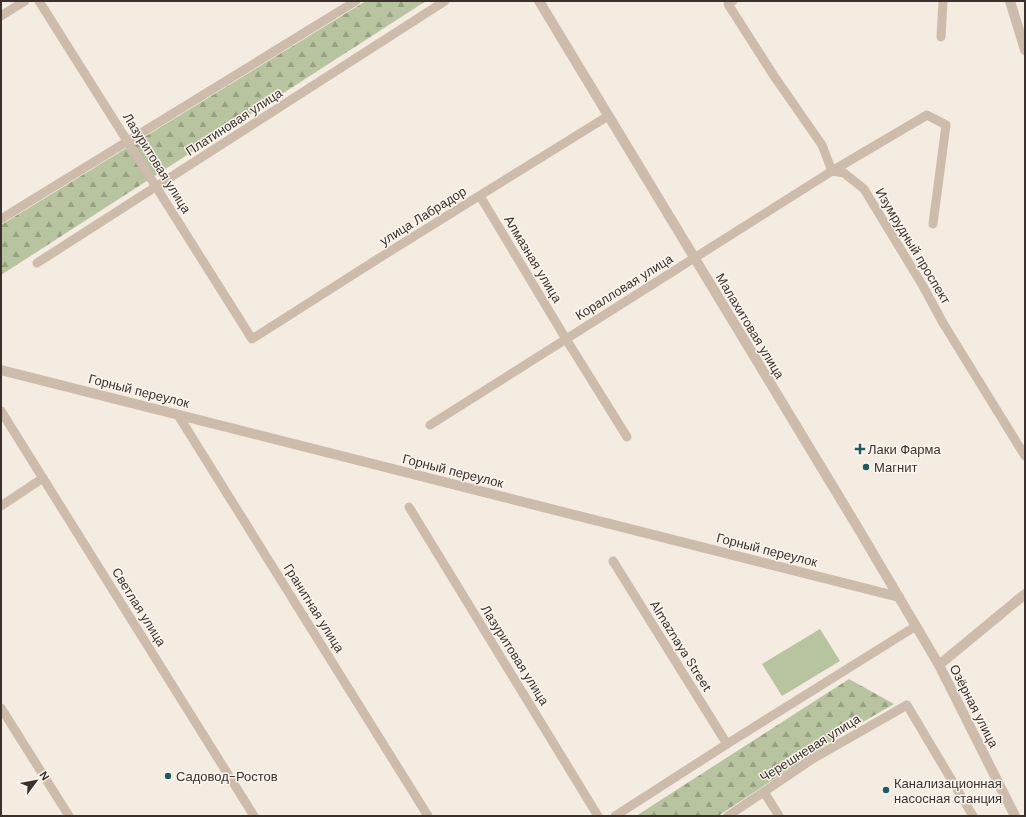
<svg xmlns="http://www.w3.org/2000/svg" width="1026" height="817" viewBox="0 0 1026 817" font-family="'DM Sans',sans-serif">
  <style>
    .forest { fill: url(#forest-firs) }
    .garden { fill: #b8c4a0 }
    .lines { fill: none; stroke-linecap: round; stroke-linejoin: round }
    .minor { stroke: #cdbbac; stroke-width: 9 }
    .tertiary { stroke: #cdbbac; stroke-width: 10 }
    .poi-dot { fill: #1f5a5e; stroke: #fbf5ee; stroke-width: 1.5 }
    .labels { text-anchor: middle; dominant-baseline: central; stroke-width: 3; stroke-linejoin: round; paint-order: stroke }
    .street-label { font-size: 13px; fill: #3b302b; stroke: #fbf5ee }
    .poi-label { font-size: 13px; fill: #3b302b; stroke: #fbf5ee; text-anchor: start }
  </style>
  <defs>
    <pattern id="forest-firs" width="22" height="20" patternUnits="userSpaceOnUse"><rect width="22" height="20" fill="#b8c4a0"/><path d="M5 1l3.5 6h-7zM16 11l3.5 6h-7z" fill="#97a083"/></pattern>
  </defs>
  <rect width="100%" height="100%" fill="#f4ebe1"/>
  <g class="forest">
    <polygon points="366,1 426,1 1,275 1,225"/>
    <polygon points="849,679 894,704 849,730 718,816 636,816"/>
  </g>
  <polygon class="garden" points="820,629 840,661 782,696 762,664"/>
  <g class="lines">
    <g class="minor">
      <polyline points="39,1 252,339 384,255 608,116"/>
      <polyline points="733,1 728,4 774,76 822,145 832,171"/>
      <polyline points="1,16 25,1"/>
      <polyline points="941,37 943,1"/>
      <polyline points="832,171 844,173 864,189 923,286 943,323 1025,456"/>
      <polyline points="480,196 566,339 627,437"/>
      <polyline points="1,219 356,1"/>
      <polyline points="37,263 445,1"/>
      <polyline points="1,411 254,816"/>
      <polyline points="178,415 428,816"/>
      <polyline points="430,425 832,171 927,115 946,125 933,224"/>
      <polyline points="1,506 43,478"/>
      <polyline points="409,507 598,816"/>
      <polyline points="613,561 727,744"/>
      <polyline points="1,708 69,816"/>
      <polyline points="764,792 779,816"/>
      <polyline points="615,816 727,744 916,626"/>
      <polyline points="728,816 814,758 907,705 973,816"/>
    </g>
    <g class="tertiary">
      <polyline points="539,1 855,523 939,665"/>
      <polyline points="1010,1 1025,50"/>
      <polyline points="1,370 899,597"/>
      <polyline points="1015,816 939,665 1025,594"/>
    </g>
  </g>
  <g class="poi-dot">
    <path d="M858 443h4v4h4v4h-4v4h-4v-4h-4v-4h4z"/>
    <circle cx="866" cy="467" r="4"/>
    <circle cx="168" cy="776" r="4"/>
    <circle cx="886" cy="790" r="4"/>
  </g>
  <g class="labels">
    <g class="street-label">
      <text transform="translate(234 122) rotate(-33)">Платиновая улица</text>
      <text transform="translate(157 163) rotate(58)">Лазуритовая улица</text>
      <text transform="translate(423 216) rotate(-32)">улица Лабрадор</text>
      <text transform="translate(913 246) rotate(59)">Изумрудный проспект</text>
      <text transform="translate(533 259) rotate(59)">Алмазная улица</text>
      <text transform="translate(624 287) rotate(-32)">Коралловая улица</text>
      <text transform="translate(750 326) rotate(59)">Малахитовая улица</text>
      <text transform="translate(139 391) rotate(14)">Горный переулок</text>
      <text transform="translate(453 471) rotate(14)">Горный переулок</text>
      <text transform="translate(767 550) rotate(14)">Горный переулок</text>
      <text transform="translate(139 607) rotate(58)">Светлая улица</text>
      <text transform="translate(314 608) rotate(58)">Гранитная улица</text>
      <text transform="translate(681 646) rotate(58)">Almaznaya Street</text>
      <text transform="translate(515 655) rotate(58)">Лазуритовая улица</text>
      <text transform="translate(974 706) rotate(63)">Озёрная улица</text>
      <text transform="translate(810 748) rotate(-32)">Черешневая улица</text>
    </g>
    <g class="poi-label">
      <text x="868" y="449">Лаки Фарма</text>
      <text x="874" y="467">Магнит</text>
      <text x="176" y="776">Садовод-Ростов</text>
      <text x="894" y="783">Канализационная<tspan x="894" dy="15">насосная станция</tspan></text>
    </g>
  </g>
  <rect width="1026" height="817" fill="none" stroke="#3b302b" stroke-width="4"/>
  <g transform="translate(36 781) rotate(58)" stroke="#fbf5ee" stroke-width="3" paint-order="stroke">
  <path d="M0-3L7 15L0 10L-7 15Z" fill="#3b302b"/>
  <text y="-6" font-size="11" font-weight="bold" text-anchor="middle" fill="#3b302b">N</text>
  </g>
</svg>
